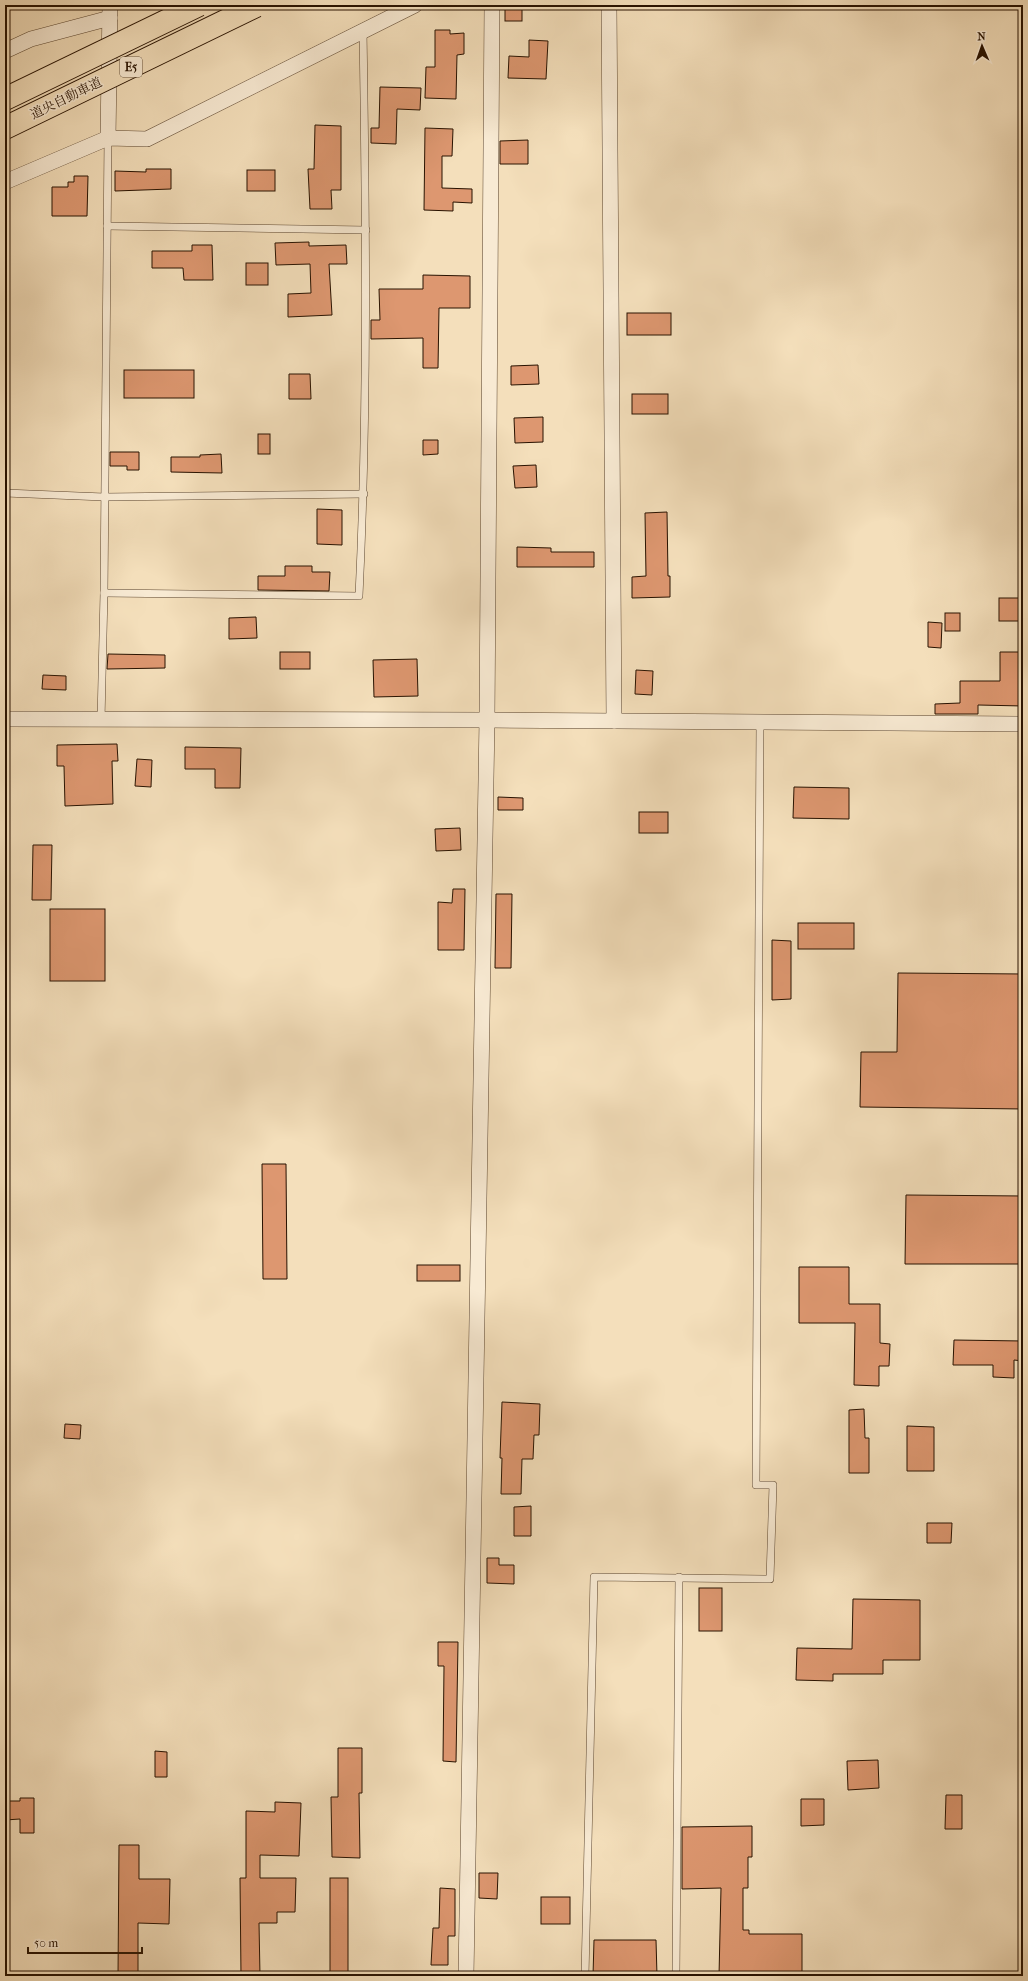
<svg xmlns="http://www.w3.org/2000/svg" width="1028" height="1981" viewBox="0 0 1028 1981" font-family="'IM FELL French Canon','Noto Serif JP',serif">
  <style>
    .building { fill: #dd9770; stroke: #281200 }
    .lines { fill: none; stroke-linecap: round; stroke-linejoin: round }
    .service-casing { stroke: #5b452f; stroke-width: 8 }
    .minor-casing { stroke: #5b452f; stroke-width: 16 }
    .service { stroke: #f8ead3; stroke-width: 7 }
    .minor { stroke: #f8ead3; stroke-width: 15 }
    .motorway-bridge-casing { stroke: #281200; stroke-width: 24; stroke-linecap: butt }
    .motorway-bridge { stroke: #f4dfbb; stroke-width: 22 }
    .labels { text-anchor: middle; dominant-baseline: central; stroke-width: 3; stroke-linejoin: round; paint-order: stroke }
    .shield { fill: #f8ead3; stroke: #66533f; stroke-width: 1 }
    .shield-label { font-size: 12px; font-weight: bold; fill: #281200 }
    .street-label { font-size: 13px; fill: #281200; stroke: #f8ead3 }
  </style>
  <rect width="100%" height="100%" fill="#f4dfbb"/>
  <filter id="stains"><feTurbulence type="fractalNoise" baseFrequency=".005" numOctaves="4"/><feColorMatrix values="0 0 0 0 .2 0 0 0 0 .09 0 0 0 0 .02 0 0 0 .5 -.17"/></filter>
  <radialGradient id="worn" r=".72"><stop offset=".6" stop-color="#630" stop-opacity="0"/><stop offset="1" stop-color="#630" stop-opacity=".3"/></radialGradient>
  <g class="building">
    <rect x="505" y="5" width="17" height="16"/>
    <polygon points="435,30 450,30 450,34 464,33 464,54 457,55 456,99 425,98 426,67 435,67"/>
    <polygon points="529,40 548,41 546,79 508,78 509,56 529,57"/>
    <polygon points="380,87 421,88 420,110 397,109 396,144 371,143 371,128 379,128"/>
    <polygon points="315,125 341,126 341,190 331,190 332,209 310,209 308,169 314,169"/>
    <polygon points="425,128 453,129 452,156 442,156 442,188 472,189 472,203 453,202 453,211 424,210"/>
    <polygon points="528,140 528,164 500,164 500,141"/>
    <polygon points="146,169 171,169 171,189 115,191 115,171 146,172"/>
    <rect x="247" y="170" width="28" height="21"/>
    <polygon points="74,176 88,176 87,216 52,216 52,187 68,187 68,182 74,182"/>
    <polygon points="309,242 309,246 346,245 347,264 329,264 332,315 288,317 288,294 311,293 310,264 276,265 275,243"/>
    <polygon points="192,245 212,245 213,280 184,280 183,268 152,268 152,251 192,251"/>
    <rect x="246" y="263" width="22" height="22"/>
    <polygon points="423,275 470,276 470,308 439,308 438,368 423,368 423,338 371,339 371,320 380,320 379,289 423,289"/>
    <rect x="627" y="313" width="44" height="22"/>
    <polygon points="538,365 539,384 511,385 511,366"/>
    <rect x="124" y="370" width="70" height="28"/>
    <polygon points="289,374 310,374 311,399 289,399"/>
    <rect x="632" y="394" width="36" height="20"/>
    <polygon points="543,417 543,442 515,443 514,418"/>
    <rect x="258" y="434" width="12" height="20"/>
    <polygon points="423,440 438,440 438,454 423,455"/>
    <polygon points="110,452 139,452 139,470 127,470 127,466 110,466"/>
    <polygon points="221,454 222,473 171,472 171,457 200,457 200,455"/>
    <polygon points="536,465 537,487 515,488 513,466"/>
    <polygon points="317,509 342,510 342,545 317,544"/>
    <polygon points="667,512 668,576 670,576 670,597 632,598 632,577 646,576 645,513"/>
    <polygon points="517,547 551,548 551,552 594,552 594,567 517,567"/>
    <polygon points="285,566 312,566 312,572 330,572 329,591 258,590 258,576 285,576"/>
    <rect x="999" y="598" width="24" height="23"/>
    <rect x="945" y="613" width="15" height="18"/>
    <polygon points="256,617 257,638 229,639 229,618"/>
    <polygon points="928,622 942,623 941,648 928,647"/>
    <rect x="280" y="652" width="30" height="17"/>
    <polygon points="1000,652 1023,652 1023,706 978,705 978,714 935,714 935,704 960,703 960,681 1000,681"/>
    <polygon points="108,654 165,655 165,668 107,669"/>
    <polygon points="417,659 418,696 374,697 373,660"/>
    <polygon points="636,670 653,671 652,695 635,694"/>
    <polygon points="43,675 66,676 66,690 42,689"/>
    <polygon points="117,744 118,761 112,761 113,804 65,806 64,766 57,766 57,745"/>
    <polygon points="185,747 241,748 240,788 215,788 215,769 185,769"/>
    <polygon points="137,759 152,760 151,787 135,786"/>
    <polygon points="794,787 849,788 849,819 793,818"/>
    <polygon points="498,797 523,798 523,810 498,810"/>
    <rect x="639" y="812" width="29" height="21"/>
    <polygon points="460,828 461,850 436,851 435,829"/>
    <polygon points="33,845 52,845 51,900 32,900"/>
    <polygon points="453,889 465,889 464,950 438,950 438,902 452,903"/>
    <polygon points="496,894 512,894 511,968 495,968"/>
    <rect x="50" y="909" width="55" height="72"/>
    <rect x="798" y="923" width="56" height="26"/>
    <polygon points="772,940 791,941 791,999 772,1000"/>
    <polygon points="898,973 1023,974 1023,1109 860,1107 861,1052 897,1052"/>
    <polygon points="262,1164 286,1164 287,1279 263,1279"/>
    <polygon points="906,1195 1023,1196 1023,1264 905,1264"/>
    <rect x="417" y="1265" width="43" height="16"/>
    <polygon points="799,1267 849,1267 849,1304 880,1304 880,1343 890,1344 889,1366 879,1366 879,1386 854,1385 855,1323 799,1323"/>
    <polygon points="954,1340 1023,1341 1023,1361 1014,1360 1014,1378 993,1377 993,1365 953,1365"/>
    <polygon points="502,1402 540,1404 539,1435 534,1435 533,1459 522,1459 521,1494 501,1494 502,1458 500,1458"/>
    <polygon points="864,1409 865,1438 869,1438 869,1473 849,1473 849,1410"/>
    <polygon points="65,1424 81,1425 80,1439 64,1438"/>
    <polygon points="907,1426 934,1427 934,1471 907,1471"/>
    <polygon points="531,1506 531,1536 514,1536 514,1507"/>
    <polygon points="927,1523 952,1523 951,1543 927,1543"/>
    <polygon points="487,1558 499,1558 499,1565 514,1565 514,1584 487,1583"/>
    <rect x="699" y="1588" width="23" height="43"/>
    <polygon points="853,1599 920,1600 920,1660 883,1660 883,1674 833,1674 833,1681 796,1680 797,1648 852,1649"/>
    <polygon points="438,1642 458,1642 456,1762 443,1761 444,1666 438,1666"/>
    <polygon points="338,1748 362,1748 362,1793 359,1793 360,1858 332,1857 331,1797 338,1797"/>
    <polygon points="155,1751 167,1752 167,1777 155,1777"/>
    <polygon points="878,1760 879,1788 848,1790 847,1761"/>
    <polygon points="946,1795 962,1795 962,1829 945,1829"/>
    <polygon points="20,1798 34,1798 34,1833 20,1833 20,1819 5,1820 5,1801 20,1801"/>
    <polygon points="801,1799 824,1799 824,1825 801,1826"/>
    <polygon points="275,1802 301,1803 299,1856 260,1855 260,1878 296,1878 295,1912 277,1912 277,1923 259,1923 260,1976 241,1976 240,1878 246,1878 246,1811 275,1812"/>
    <polygon points="752,1826 752,1857 748,1857 748,1888 743,1888 743,1930 749,1930 749,1934 802,1934 802,1976 719,1976 721,1888 682,1889 682,1827"/>
    <polygon points="119,1845 139,1845 139,1879 170,1879 169,1924 138,1923 138,1976 118,1976"/>
    <polygon points="479,1873 498,1873 497,1899 479,1898"/>
    <rect x="330" y="1878" width="18" height="96"/>
    <polygon points="440,1888 455,1889 455,1936 448,1936 448,1965 431,1965 433,1928 439,1928"/>
    <rect x="541" y="1897" width="29" height="27"/>
    <polygon points="594,1940 656,1940 657,1976 593,1976"/>
  </g>
  <g class="lines">
    <g class="service-casing">
      <g id="service">
        <polyline points="107,226 366,230"/>
        <polyline points="5,493 104,497 364,494"/>
        <path d="M104,593l255,3c9,-188 7,-377 4,-566"/>
        <polyline points="101,720 104,593 108,138"/>
        <polyline points="585,1976 594,1577 770,1579 773,1485 756,1485 760,722"/>
        <polyline points="676,1976 679,1577"/>
      </g>
    </g>
    <g class="minor-casing">
      <g id="minor">
        <polyline points="609,5 614,721"/>
        <polyline points="5,51 31,39 110,18"/>
        <polyline points="108,138 110,5"/>
        <polyline points="5,182 108,138 147,139 415,5"/>
        <polyline points="5,719 487,720 1023,724"/>
        <polyline points="466,1976 487,720 492,5"/>
      </g>
    </g>
    <use href="#service" class="service"/>
    <use href="#minor" class="minor"/>
    <g class="motorway-bridge-casing">
      <g id="motorway-bridge">
        <polyline points="5,99 199,5"/>
        <polyline points="5,128 256,6"/>
      </g>
    </g>
    <use href="#motorway-bridge" class="motorway-bridge"/>
  </g>
  <g class="labels">
    <rect class="shield" x="120" y="57" width="22" height="20" rx="3"/>
    <g class="shield-label">
      <text x="131" y="67">E5</text>
    </g>
    <g class="street-label">
      <text transform="translate(66 98) rotate(-26)">道央自動車道</text>
    </g>
  </g>
  <rect width="1028" height="1981" fill="none" stroke="#f4dfbb" stroke-width="20"/>
  <rect x="6" y="6" width="1016" height="1969" fill="none" stroke="#281200" stroke-width="2"/>
  <rect x="10" y="10" width="1008" height="1961" fill="none" stroke="#281200"/>
  <g transform="translate(982 46) rotate(358)" stroke="#f8ead3" stroke-width="3" paint-order="stroke">
  <path d="M0-3L7 15L0 10L-7 15Z" fill="#281200"/>
  <text y="-6" font-size="11" font-weight="bold" text-anchor="middle" fill="#281200">N</text>
  </g>
  <path d="M28 1947v6h114v-6" fill="none" stroke="#281200" stroke-width="2"/>
  <text x="34" y="1947" font-size="12" fill="#281200" stroke="#f8ead3" stroke-width="3" paint-order="stroke">50 m</text>
  <rect width="100%" height="100%" filter="url(#stains)"/>
  <rect width="100%" height="100%" fill="url(#worn)"/>
</svg>
